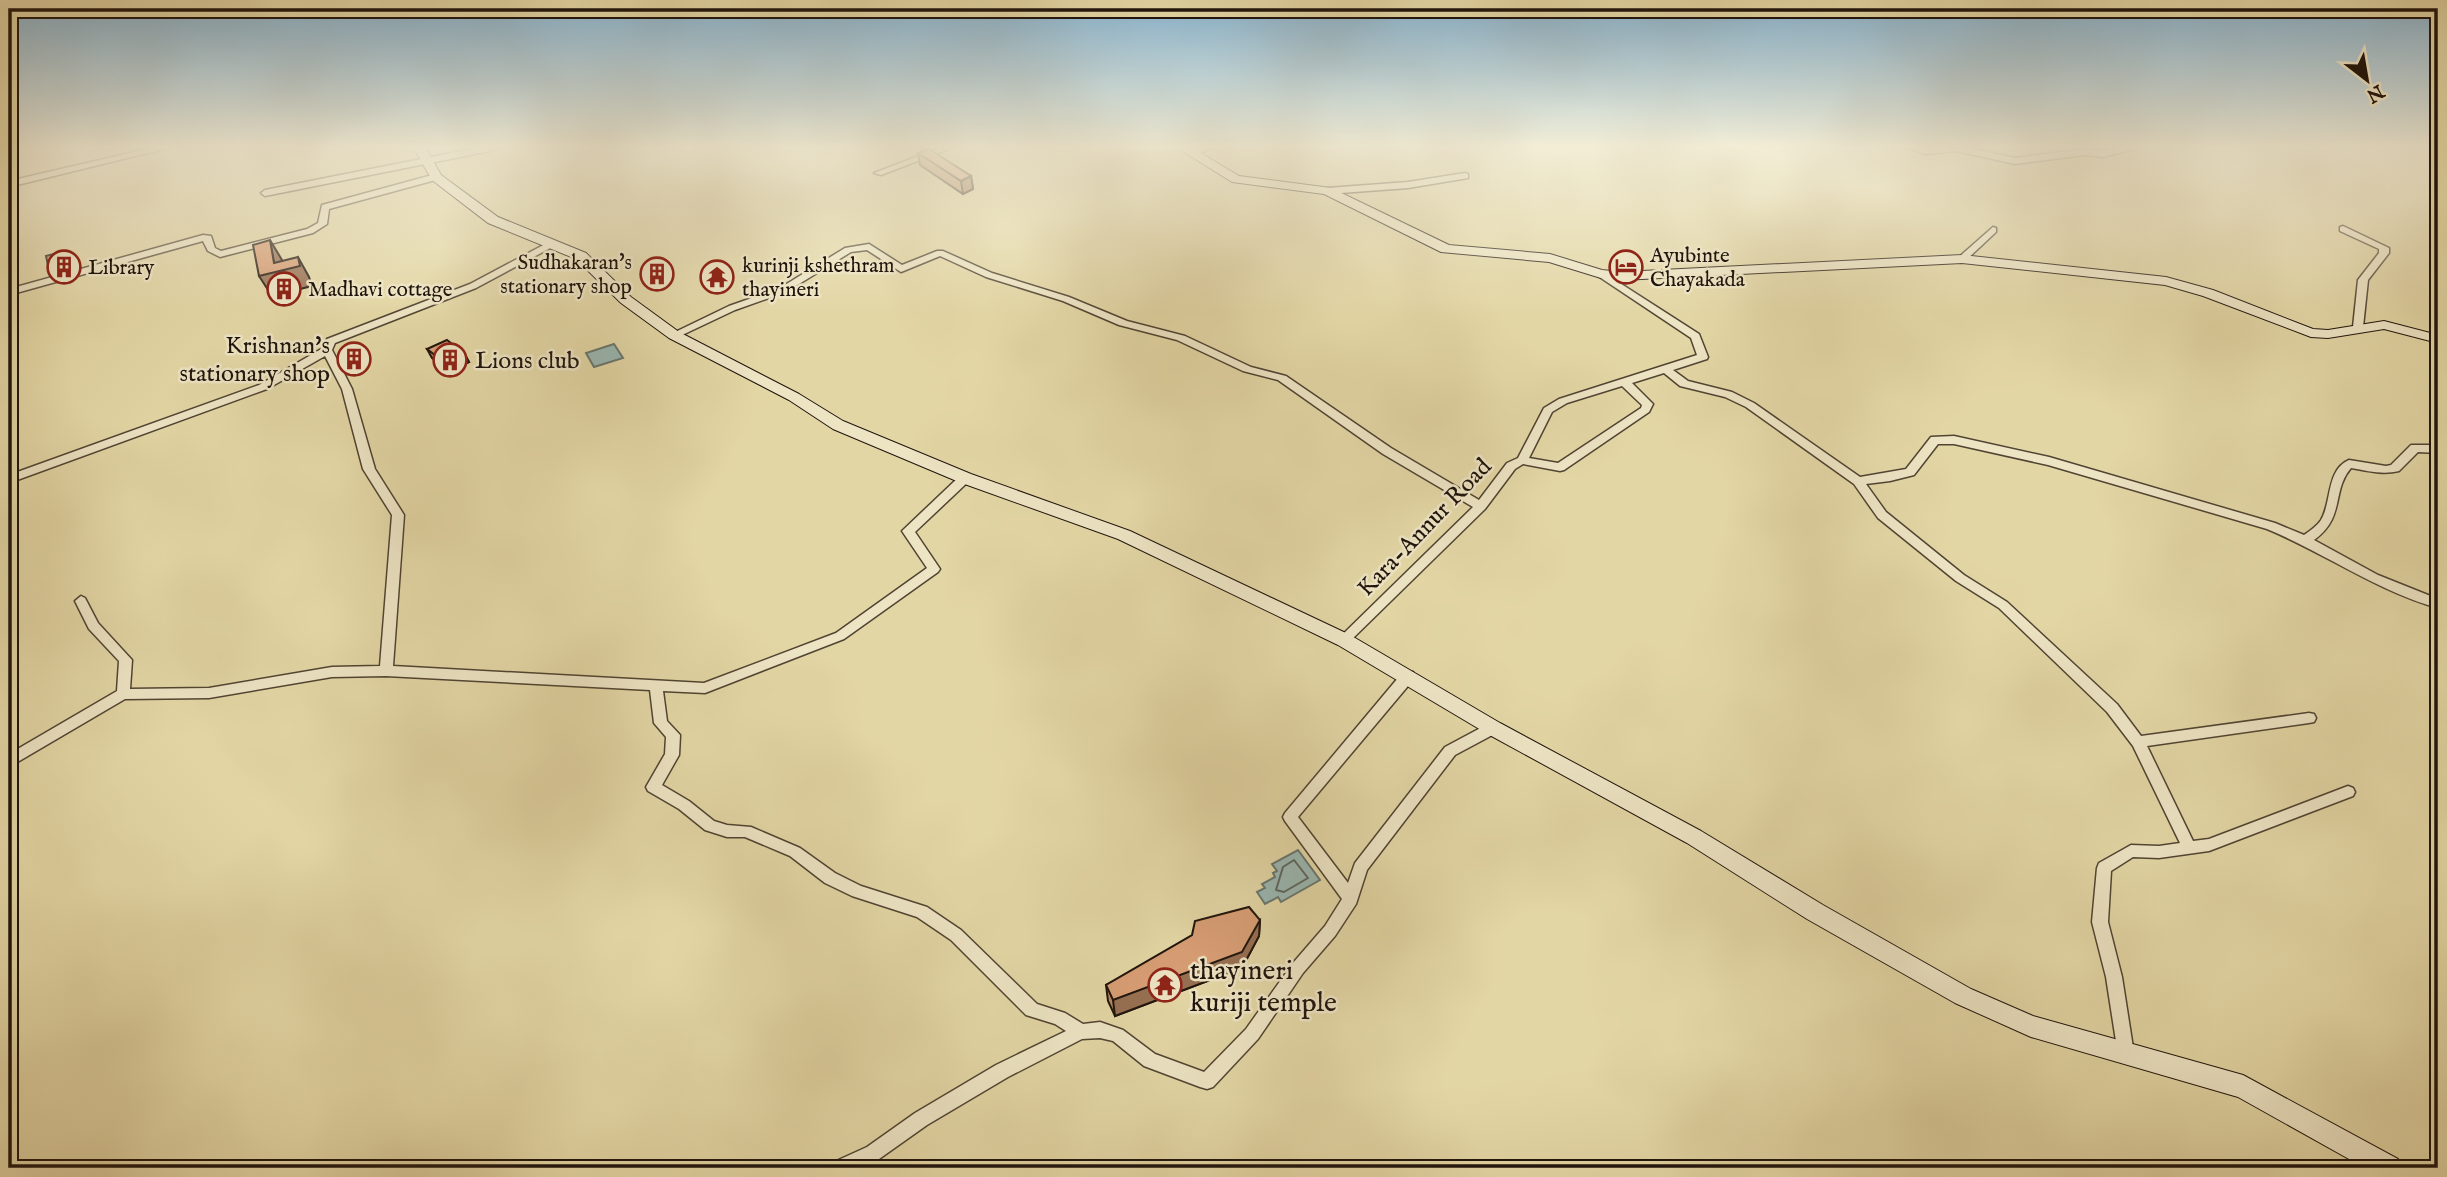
<svg xmlns="http://www.w3.org/2000/svg" width="2447" height="1177" viewBox="0 0 2447 1177" font-family="'IM FELL English',serif">
<rect width="100%" height="100%" fill="#e3d6a5"/>
<filter id="stains"><feTurbulence type="fractalNoise" baseFrequency=".00286" numOctaves="4"/><feColorMatrix values="0 0 0 0 .2 0 0 0 0 .09 0 0 0 0 .02 0 0 0 .5 -.17"/></filter>
<radialGradient id="worn" r=".72"><stop offset=".6" stop-color="#630" stop-opacity="0"/><stop offset="1" stop-color="#630" stop-opacity=".3"/></radialGradient>
<path fill="#99b7b1" stroke="#68766f" stroke-width="2" d="M614 344 623 358 594 367 586 353Z
M1298 850 1320 880 1281 902 1278 897 1265 904 1257 892 1265 888 1262 884 1275 877 1273 873 1277 871 1272 864Z"/>
<g fill="none" stroke-linecap="round" stroke-linejoin="round">
<path stroke="#5c665e" stroke-width="2" d="M1294 860 1308 878 1284 892 1276 890 1283 867Z"/>
<defs>
<path id="street" d="M156 147H172L9 187V181Z
M482 147H499L495 150 265 196 261 193 265 190Z
M942 147H954L881 175 874 173Z
M1201 147H1214L1193 156 1189 153Z
M1906 147H1964L2015 158 2085 149 2103 151 2125 147H2142L2103 157 2085 155 2015 164 1956 151 1925 154Z
M1465 173 1468 174V178L1408 188 1327 194 1323 191 1327 188 1408 182Z
M436 174 440 177 439 179 329 209 327 224 313 233 220 257 208 251 203 241 9 295V289L203 235 211 236 215 248 221 251 307 229 318 223 322 205Z
M2343 226 2389 248V253L2368 280 2363 327 2358 330 2353 327 2358 280 2379 253V249L2340 231V227Z
M1993 227 1996 228V232L1965 261H1959V257Z
M551 241 556 244 554 246 476 288 335 343 332 350 352 389 375 469 404 515 393 666 704 683 836 633 927 568 902 531 961 475H969L971 478 969 481 915 532 938 566 940 569 938 572 844 639 705 693 663 691 667 721 680 735 679 755 662 785 689 801 714 821 727 825 751 827 800 848 835 873 861 886 927 907 961 930 1037 1004 1065 1013 1083 1024 1100 1022 1123 1030 1155 1054 1204 1072 1246 1029 1293 963 1325 926 1342 899 1285 821 1283 817 1285 813 1403 672H1413L1414 676 1413 680 1298 817 1348 883 1355 863 1445 747 1488 724 1493 723 1498 724 1500 728 1498 732 1455 755 1367 870 1356 904 1335 936 1303 973 1258 1039 1213 1087 1207 1089 1200 1087 1144 1066 1113 1041 1100 1038 1082 1039 1008 1077 927 1125 879 1159 859 1168H832L834 1162 867 1147 915 1113 996 1065 1066 1031 1055 1024 1026 1015 951 940 917 917 852 896 825 883 790 856 745 837H727L705 830 679 809 648 791 646 787 665 754 666 737 654 723 650 690 386 676 332 677 209 698 125 699 9 767V754L117 691 119 661 89 629 75 601 81 596 85 598 98 623 132 660 130 689 209 688 332 667 380 666 392 515 363 469 342 389 325 356 267 389 9 483V475L259 385 323 348 327 339 470 284Z
M869 244 902 265 937 251H943L992 273 1069 297 1127 321 1185 336 1251 367 1286 376 1391 448 1479 500 1507 463 1518 458 1544 408 1559 399 1697 355 1691 338 1598 276 1596 274 1601 271 1699 334 1708 357 1707 359 1673 370 1688 381 1732 392 1754 403 1860 477 1906 469 1931 437 1954 436 2049 457 2275 523 2304 535C2310 531 2317 526 2321 520 2332 502 2326 470 2349 460L2386 466 2391 465 2411 445H2438V453L2418 452 2399 471C2383 475 2368 471 2351 468 2331 491 2346 517 2314 540L2378 575 2438 599V608C2377 591 2325 553 2267 529L2048 465 1954 444H1938L1914 475 1890 481 1866 484 1886 512 1964 575 2007 602 2117 704 2141 736 2309 713 2314 714 2316 718 2314 722 2309 723 2147 746 2193 841 2209 839 2348 786 2353 788 2355 792 2353 796 2209 851 2159 858 2133 857 2111 871 2108 922 2122 977 2134 1054 2132 1060 2126 1062 2120 1060 2118 1054 2106 977 2092 922 2097 868 2099 863 2131 845 2159 846 2180 843 2133 746 2107 712 1999 608 1956 581 1878 518 1854 484 1746 407 1725 397 1680 386 1664 373 1632 383 1653 404 1649 412 1564 470 1560 471 1523 464 1515 469 1485 509 1348 643H1340L1338 640 1340 637 1473 507 1383 454 1278 380 1243 371 1177 340 1119 325 1063 301 986 277 940 256 901 272 867 250 851 252 786 292 735 310 678 337 674 338 669 335 729 306 780 288 845 248ZM1622 386 1642 405 1641 408 1558 463 1529 458 1552 412 1567 403Z"/>
<path id="secondary" d="M413 147H425L441 175 498 217 586 253 631 297 679 332 799 394 843 421 971 474 1130 531 1350 635 1500 723 1701 831 1823 905 1971 989 2033 1016 2243 1075 2398 1159 2401 1168H2365L2238 1097 2031 1037 1955 1003 1807 919 1687 843 1486 733 1338 645 1118 539 959 482 833 429 789 400 669 338 621 303 576 259 488 223 432 180Z
M1176 147H1191L1239 176 1331 188 1449 245 1550 254 1602 270 1622 272 1962 255 2166 277 2213 290 2313 329 2328 330 2384 321 2438 335V343L2384 329 2328 338 2311 337 2203 296 2165 285 1962 263 1622 280 1601 278 1549 262 1441 252 1324 194 1232 182Z"/>
</defs>
<use href="#street" stroke="#504432" stroke-width="3"/>
<use href="#secondary" stroke="#1f140c" stroke-width="2"/>
<use href="#street" fill="#ede4c4" fill-rule="evenodd"/>
<use href="#secondary" fill="#ede4c4" fill-rule="evenodd"/>
</g>
<path fill="#ba8865" stroke="#1f140c" stroke-width="2" d="M918 153 971 176 973 189 963 194 920 165Z
M427 349 464 353 469 362 449 371 432 358Z
M1260 920 1259 936 1242 968 1115 1016 1108 1001 1106 985Z"/>
<path fill="#976f52" stroke="#1f140c" stroke-width="2" d="M971 176 973 189 963 194 961 181Z
M270 240 282 260 284 270 298 257 309 277 312 286 272 296 259 276 274 263Z
M66 251 72 260 76 268 54 274 48 265Z
M464 353 469 362 449 371 444 362Z
M1260 920 1259 936 1242 968 1115 1016 1113 1000Z"/>
<path fill="#d89e75" stroke="#1f140c" stroke-width="2" d="M929 149 971 176 961 181 918 153Z
M270 240 274 263 298 257 300 266 259 276 253 245Z
M66 251 69 259 48 265 46 256Z
M447 340 464 353 444 362 427 349Z
M1249 907 1260 920 1242 952 1113 1000 1106 985 1192 935 1195 921Z"/>
<linearGradient id="sky" x2="0" y2="1"><stop stop-color="#88b5d2"/><stop offset="0.47" stop-color="#f2edd6"/><stop offset="1" stop-color="#f2edd6" stop-opacity="0"/></linearGradient>
<rect width="2447" height="312" fill="url(#sky)"/>
<defs>
<symbol id="building-ring" viewBox="-11 -11 22 22"><circle r="9.5" fill="#ede4c4" stroke="#8f2418" stroke-width="1.5"/><path d="M-4-6H4V6H1V3H-1V6H-4ZM-2.5-4.3h1.7v1.8h-1.7ZM.8-4.3h1.7v1.8H.8ZM-2.5-1h1.7V.8h-1.7ZM.8-1h1.7V.8H.8Z" fill="#8f2418"/></symbol>
<symbol id="hotel-ring" viewBox="-11 -11 22 22"><circle r="9.5" fill="#ede4c4" stroke="#8f2418" stroke-width="1.5"/><path d="M-6-4.5h1.5V1H6V5H4.5V3h-9V5H-6ZM-4 0a1.8 1.8 0 1 1 3.6 0ZM.5 0V-2.5h3Q6-2.5 6 0Z" fill="#8f2418"/></symbol>
<symbol id="temple-ring" viewBox="-11 -11 22 22"><circle r="9.5" fill="#ede4c4" stroke="#8f2418" stroke-width="1.5"/><path d="M0-6L5-2H3V0L6.5 2.5H4V6H1.5V3h-3V6H-4V2.5H-6.5L-3 0V-2H-5Z" fill="#8f2418"/></symbol>
</defs>
<g fill-rule="evenodd">
<use href="#building-ring" x="45" y="248" width="38" height="38"/>
<use href="#hotel-ring" x="1607" y="248" width="38" height="38"/>
<use href="#building-ring" x="638" y="255" width="38" height="38"/>
<use href="#temple-ring" x="698" y="258" width="38" height="38"/>
<use href="#building-ring" x="265" y="270" width="38" height="38"/>
<use href="#building-ring" x="335" y="340" width="38" height="38"/>
<use href="#building-ring" x="431" y="341" width="38" height="38"/>
<use href="#temple-ring" x="1146" y="966" width="38" height="38"/>
</g>
<g text-anchor="middle" stroke-width="5" stroke-linejoin="round" paint-order="stroke">
<g font-size="21" fill="#1f140c" stroke="#ede4c4" text-anchor="start">
<text x="1650" y="262">Ayubinte<tspan x="1650" dy="24">Chayakada</tspan></text>
<text x="632" y="269" text-anchor="end">Sudhakaran's<tspan x="632" dy="24">stationary shop</tspan></text>
<text x="742" y="272">kurinji kshethram<tspan x="742" dy="24">thayineri</tspan></text>
<text x="88" y="274">Library</text>
<text x="308" y="296">Madhavi cottage</text>
</g>
<g font-size="24" fill="#1f140c" stroke="#ede4c4" text-anchor="end">
<text x="330" y="353">Krishnan's<tspan x="330" dy="28">stationary shop</tspan></text>
<text x="475" y="368" text-anchor="start">Lions club</text>
</g>
<g font-size="24" fill="#1f140c" stroke="#ede4c4">
<text transform="translate(1424 527) rotate(-46)" y="8">Kara-Annur Road</text>
</g>
<g font-size="28" fill="#1f140c" stroke="#ede4c4" text-anchor="start">
<text x="1190" y="979">thayineri<tspan x="1190" dy="32">kuriji temple</tspan></text>
</g>
</g>
<rect width="2447" height="1177" fill="none" stroke="#e3d6a5" stroke-width="35"/>
<rect x="10" y="10" width="2426" height="1156" fill="none" stroke="#1f140c" stroke-width="3.5"/>
<rect x="18" y="18" width="2412" height="1142" fill="none" stroke="#1f140c" stroke-width="2"/>
<g transform="translate(2367 80) rotate(149)" stroke="#ede4c4" stroke-width="5" paint-order="stroke">
<path d="M0-5L12 26L0 18L-12 26Z" fill="#1f140c"/>
<text y="-10" font-size="19" font-weight="bold" text-anchor="middle" fill="#1f140c">N</text>
</g>
<rect width="100%" height="100%" filter="url(#stains)"/>
<rect width="100%" height="100%" fill="url(#worn)"/>
</svg>
